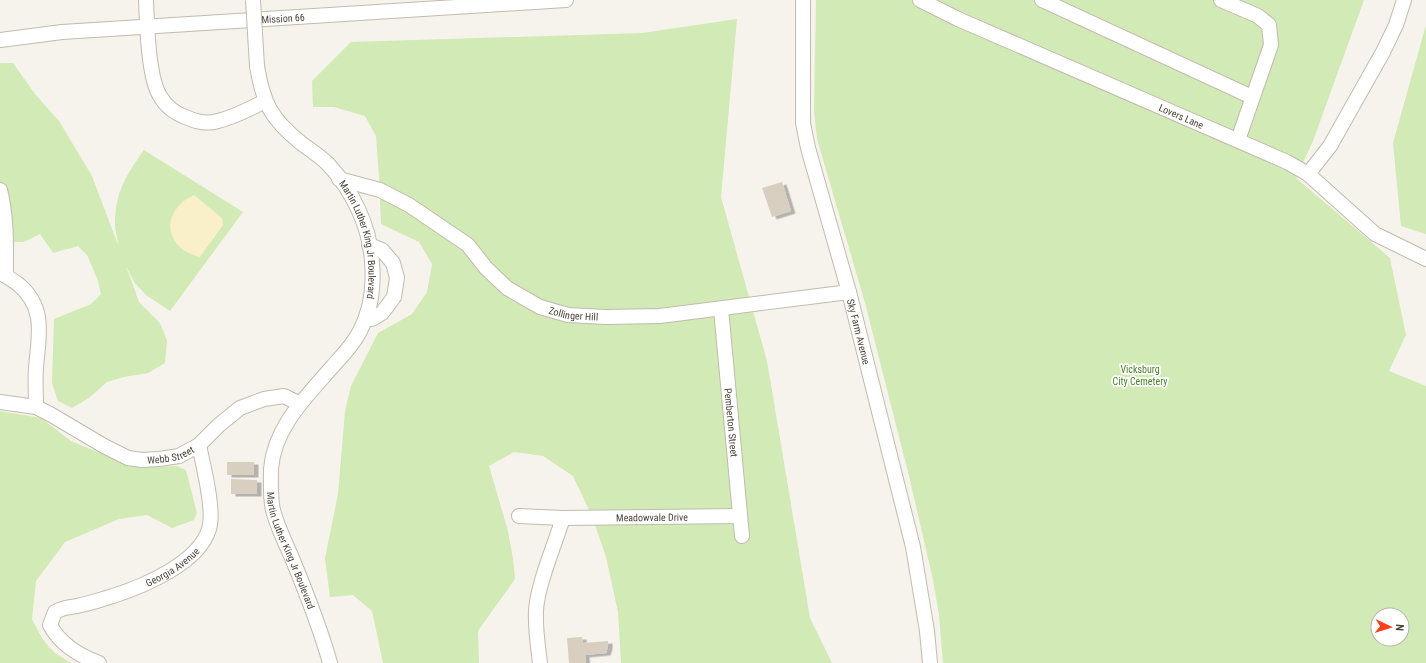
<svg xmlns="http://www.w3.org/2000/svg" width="1426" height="663" viewBox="0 0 1426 663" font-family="'Roboto Condensed',sans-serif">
<defs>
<filter id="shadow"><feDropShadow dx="4.5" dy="2.5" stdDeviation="0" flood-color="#0004"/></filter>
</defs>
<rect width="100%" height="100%" fill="#f6f3ec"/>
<path fill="#d2eab5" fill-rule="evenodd" d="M816 0H1364L1313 141 1296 178 1390 258 1406 335 1389 371 1426 386V663H943L939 615 933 580 910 480 865 303 817 139 814 111ZM1378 615H1402V639H1378Z
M737 19 721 197 767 361 810 618 832 663H621L618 612 606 557 592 516 573 476 543 456 514 452 489 466 508 531 513 559 515 579 478 631 479 663H383L372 611 353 595 330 597 325 558 338 494 345 411 351 386 378 333 412 314 427 292 432 264 419 242 381 224 379 177 376 136 365 116 334 107H313L312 81 351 42 642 33Z
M1426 25V234H1425L1401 226 1393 143Z
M0 63H13L35 94 59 121 92 176 118 245C118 239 115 231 115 224 115 193 126 175 144 150L243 212 170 311 146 295 134 282 126 266 139 302 160 323 167 340 165 363 148 373 124 377 107 382 89 398 72 408 58 401 52 383 54 319 91 304 101 294 98 281 87 255 78 246 53 253 40 234 24 242H0Z
M0 411 41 418 71 441 117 460 155 467 177 466 186 470 197 513 194 520 172 528 147 515 119 519 65 542 36 581 32 619 42 638 49 647 55 653 71 663H0Z"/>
<path fill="#f9efc9" d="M194 195 222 218 223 225 200 257C164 249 159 211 194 195Z"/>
<path fill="#d8cfc1" filter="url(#shadow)" d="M782 182 791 211 772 217 762 188Z
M227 462H254V475H227Z
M231 479 257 480V494H231Z
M582 637 583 643 608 641V647L606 653 585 655 586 663H569L567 638Z"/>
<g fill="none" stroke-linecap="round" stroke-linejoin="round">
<defs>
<g id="minor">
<path d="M146 0C147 23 148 77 160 96 166 107 176 114 188 118 197 122 208 124 218 121 234 117 250 109 265 101"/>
<path id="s1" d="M803 0V123L808 148 849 292 913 547 927 631 930 663"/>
<path id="s2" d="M920 0 958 19 1287 162 1308 174 1375 234 1426 259"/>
<path d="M1042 0 1252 97"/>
<path d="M1221 0 1258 16 1269 25 1271 45 1238 140"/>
<path id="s3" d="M0 40 62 32 566 0"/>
<path id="s4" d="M257 66C263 103 271 119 301 143 310 150 320 156 328 164 352 190 370 226 372 262 374 285 371 310 360 331 353 345 343 355 333 366 307 396 274 427 271 469 271 482 270 498 273 510 277 526 285 542 292 558 306 592 320 627 330 663"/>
<path d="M1308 174 1330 146 1383 52 1396 25 1404 0"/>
<path id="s5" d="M339 179 380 190 409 205 468 245 486 268 507 288 540 307 568 315 606 317 660 316 849 292"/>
<path d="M0 190C7 218 6 246 6 275"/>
<path d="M0 273C7 276 12 280 18 284 46 307 39 335 36 367 35 380 36 394 36 407"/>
<path id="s6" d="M721 309 742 536"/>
<path d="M366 319H372L382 313 394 297 397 278 393 263 382 250 369 245"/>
<path id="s7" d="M0 402 36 407 50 414 104 446 128 458 142 460 159 459 179 456 199 445 219 425 240 408 264 399 284 396 300 404"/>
<path id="s8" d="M519 516 563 518 740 516"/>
<path id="s9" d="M99 663C80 656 60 644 50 625L55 612C66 606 70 608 81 605 92 603 102 599 113 596 144 586 199 563 209 529 215 511 203 465 199 445"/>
<path d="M540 663C538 646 535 628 536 610 538 583 555 544 563 518"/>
</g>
</defs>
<use href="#minor" stroke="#c2bbae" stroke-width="16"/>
<use href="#minor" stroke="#fff" stroke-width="14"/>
<defs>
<path id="minor-bridge" d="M253 0 257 66"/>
</defs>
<use href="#minor-bridge" stroke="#c2bbae" stroke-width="16" stroke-linecap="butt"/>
<use href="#minor-bridge" stroke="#fff" stroke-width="14"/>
</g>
<g text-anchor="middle" stroke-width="3.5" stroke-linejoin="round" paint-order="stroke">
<g font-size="10" fill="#4b4439" stroke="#fff">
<text dy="4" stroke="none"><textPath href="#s3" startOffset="284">Mission 66</textPath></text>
<text dy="4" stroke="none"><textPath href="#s2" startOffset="286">Lovers Lane</textPath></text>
<text dy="4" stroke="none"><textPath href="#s4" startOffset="210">Martin Luther King Jr Boulevard</textPath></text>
<text dy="4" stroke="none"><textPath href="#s5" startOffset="277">Zollinger Hill</textPath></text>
<text dy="4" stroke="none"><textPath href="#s1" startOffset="339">Sky Farm Avenue</textPath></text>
<text dy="4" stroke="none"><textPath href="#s6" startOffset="114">Pemberton Street</textPath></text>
<text dy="4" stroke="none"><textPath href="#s7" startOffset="185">Webb Street</textPath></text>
<text dy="4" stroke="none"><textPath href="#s8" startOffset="133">Meadowvale Drive</textPath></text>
<text dy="4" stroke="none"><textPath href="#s4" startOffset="558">Martin Luther King Jr Boulevard</textPath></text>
<text dy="4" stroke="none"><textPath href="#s9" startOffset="204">Georgia Avenue</textPath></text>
</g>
<g font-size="10" fill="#4a7f2a" stroke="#fff">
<text x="1140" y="373">Vicksburg<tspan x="1140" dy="12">City Cemetery</tspan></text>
</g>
</g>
<g transform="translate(1390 627) rotate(94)"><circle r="19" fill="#ffffff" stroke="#b7b4b0"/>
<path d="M0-3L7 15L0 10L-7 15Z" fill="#fc3f1d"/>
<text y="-6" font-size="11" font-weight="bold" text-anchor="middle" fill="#4b4439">N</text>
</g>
</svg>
